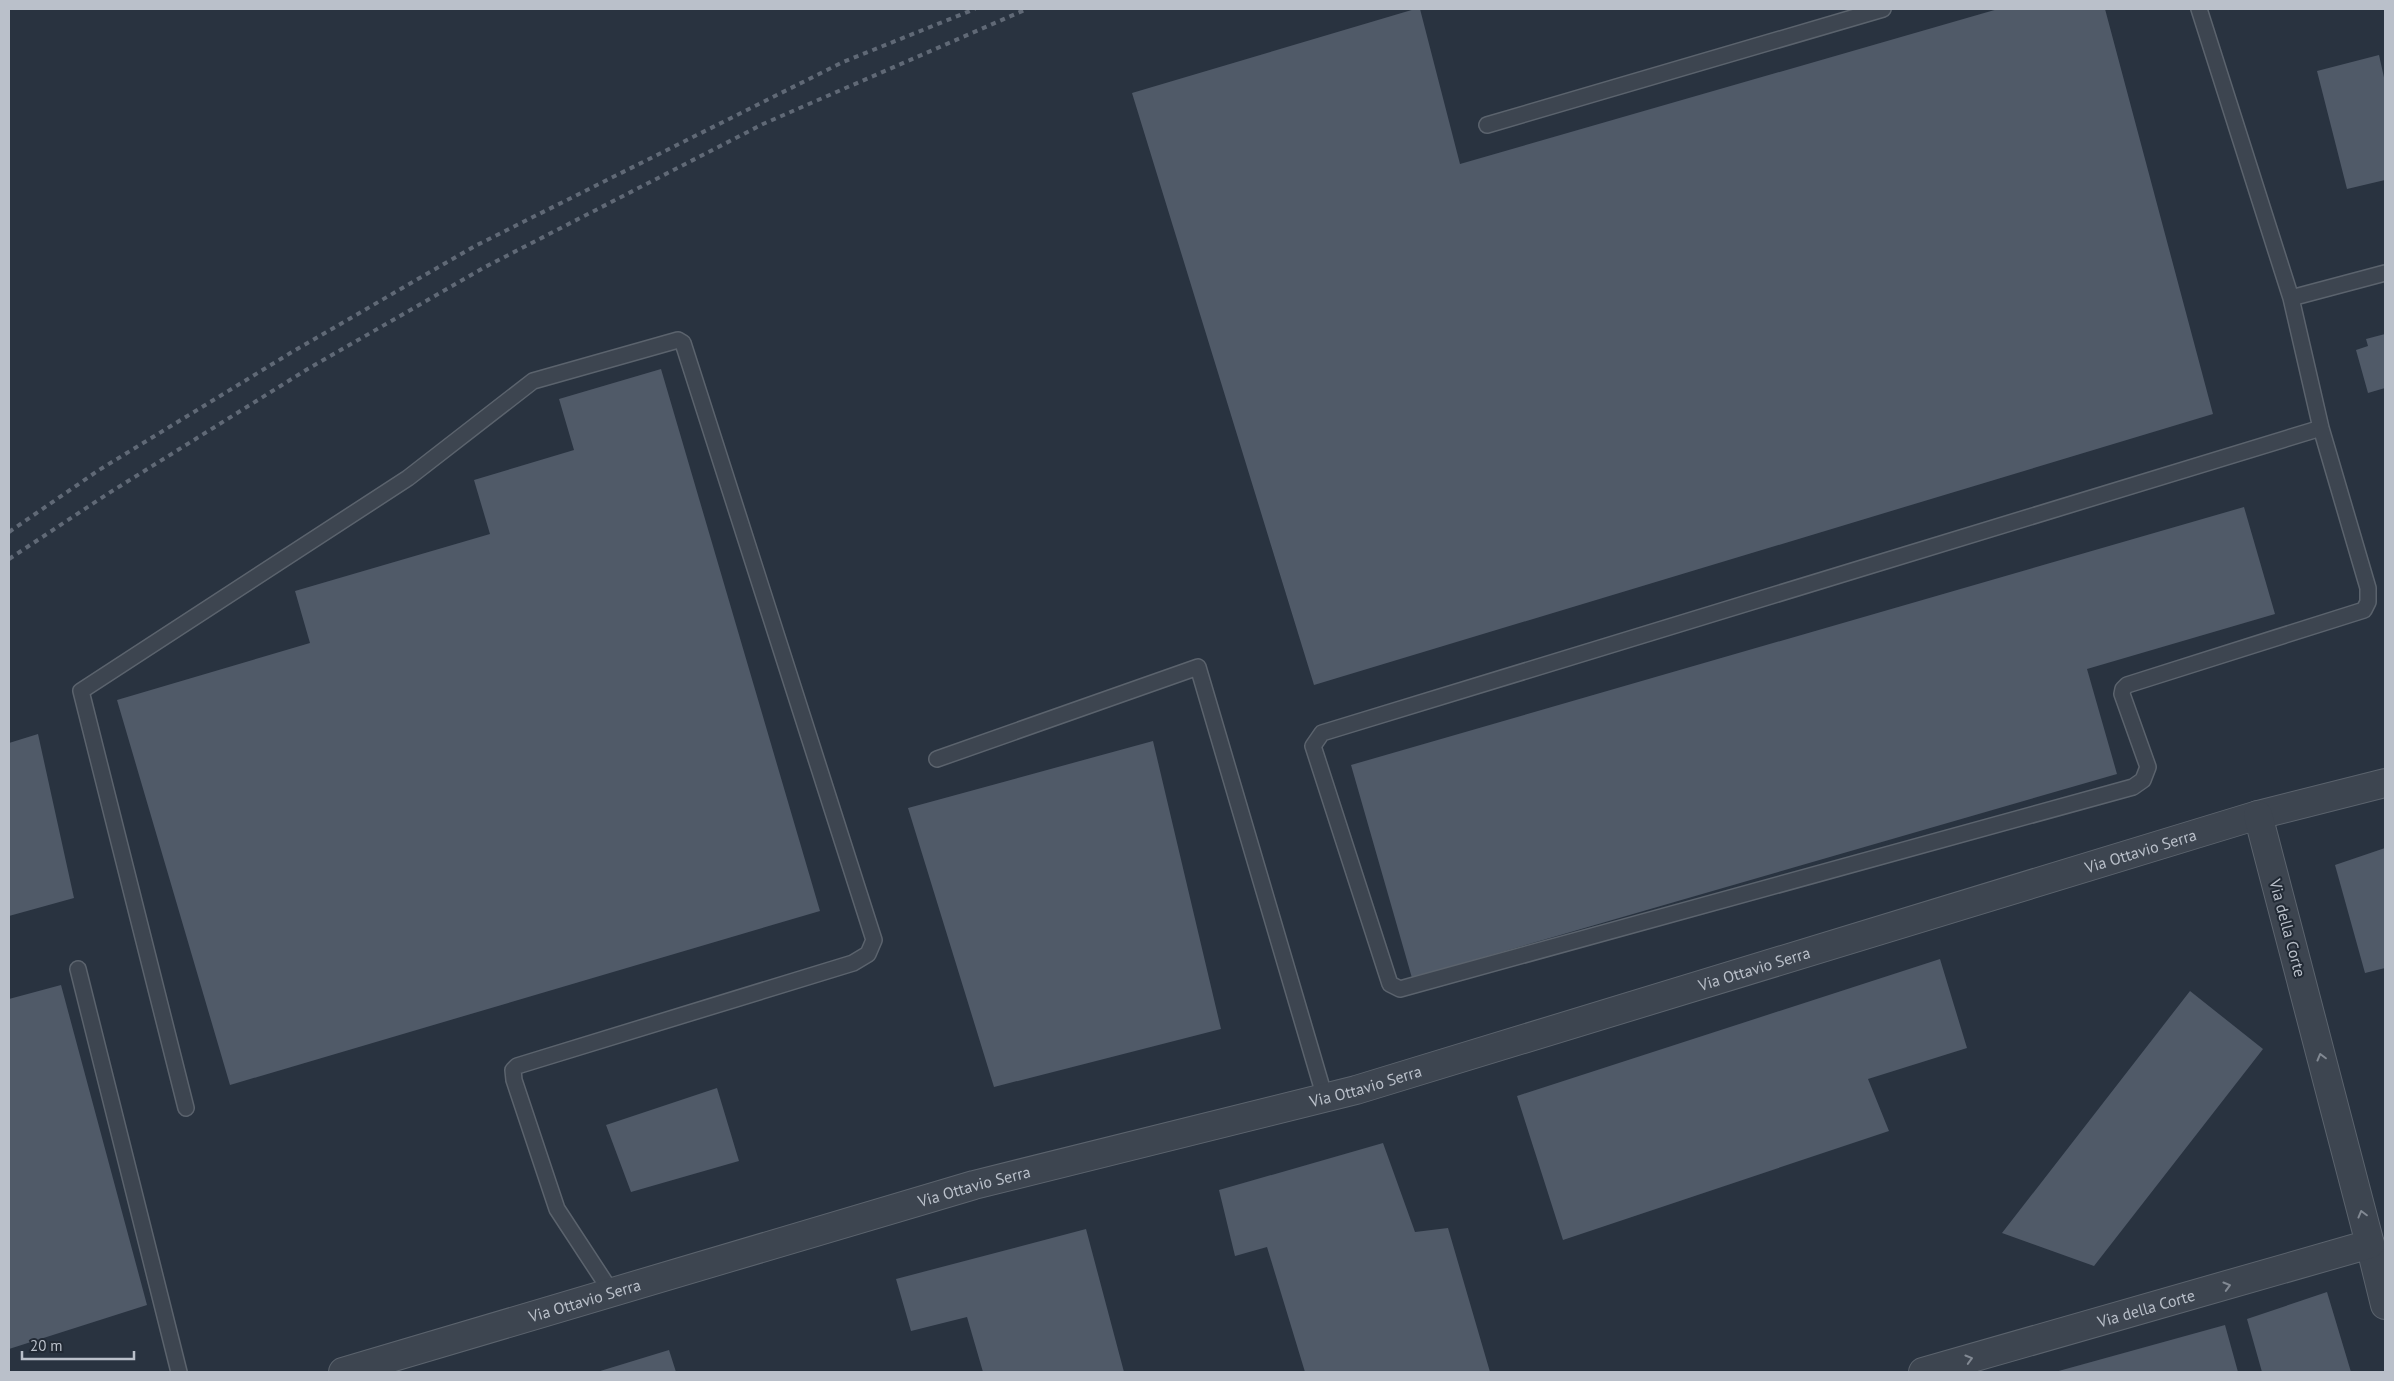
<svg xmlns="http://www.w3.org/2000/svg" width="2394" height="1381" viewBox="0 0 2394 1381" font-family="'PT Sans',sans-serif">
<rect width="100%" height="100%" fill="#293340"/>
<path fill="#505a68" d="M1415 9H1420L1460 164 1998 9H2105L2213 414 1314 685 1132 93Z
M2379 55 2385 82V180L2347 189 2317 71Z
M2385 334V388L2368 393 2356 350 2368 346 2366 339Z
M661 369 820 911 230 1085 117 700 310 643 295 591 490 534 474 480 574 450 559 399Z
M2244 507 2275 614 2087 669 2117 774 1412 978 1351 765Z
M38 734 74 898 9 916V743Z
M1153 741 1221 1029 994 1087 908 808Z
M2385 848V968L2365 973 2335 865Z
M1940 959 1967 1048 1868 1079 1889 1131 1563 1240 1517 1096Z
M61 985 147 1305 9 1349V999Z
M2190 991 2263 1049 2094 1266 2002 1233Z
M717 1088 739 1161 631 1192 606 1125Z
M1383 1143 1415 1232 1448 1228 1490 1372H1305L1267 1247 1235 1256 1219 1190Z
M1086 1229 1124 1372H983L967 1317 911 1331 896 1279Z
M2327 1292 2351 1372H2262L2247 1319Z
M2225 1325 2238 1372H2055Z
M669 1350 676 1372H597Z"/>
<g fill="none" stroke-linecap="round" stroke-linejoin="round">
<defs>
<path id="service" d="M2199 9 2291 298 2321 428 2368 588V602L2364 610 2127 685 2123 689 2122 694 2148 767 2143 780 2133 787 1400 989 1390 984 1313 746 1322 733 2321 428
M1487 125 1883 9
M2291 298 2385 273
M937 759 1198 667 1325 1098
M78 969 179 1372
M186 1108 81 691 408 478 533 381 678 340 683 343 874 940 868 954 853 963 517 1066 513 1070 514 1080 557 1209 612 1293"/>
<g id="minor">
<path d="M2370 1244 2385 1305"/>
<path id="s1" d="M343 1372 974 1185 1356 1090 2258 815 2385 783"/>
<path id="s2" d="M1923 1372 2370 1244 2258 815"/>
</g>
</defs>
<use href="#service" stroke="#5b636d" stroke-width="18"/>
<use href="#minor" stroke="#5b636d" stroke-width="30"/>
<use href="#service" stroke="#3d4550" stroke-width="15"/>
<use href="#minor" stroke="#3d4550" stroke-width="28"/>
<path stroke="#606976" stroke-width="4" stroke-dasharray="5 5" stroke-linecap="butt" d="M9 532 99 470 292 352 475 246 843 62 975 9
M9 559 109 493 306 370 485 267 763 124 1027 9"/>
</g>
<defs><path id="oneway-chevron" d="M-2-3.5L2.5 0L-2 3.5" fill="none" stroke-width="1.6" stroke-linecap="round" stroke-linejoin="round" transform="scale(1.25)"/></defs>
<g stroke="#828993">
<use href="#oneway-chevron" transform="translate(2321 1057) rotate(-105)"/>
<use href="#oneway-chevron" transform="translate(2362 1214) rotate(-105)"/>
<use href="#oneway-chevron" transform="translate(2227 1286) rotate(-16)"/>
<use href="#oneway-chevron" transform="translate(1969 1359) rotate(-16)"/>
</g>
<g text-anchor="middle" stroke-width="4" stroke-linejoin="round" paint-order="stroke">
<g font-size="16" fill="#bac0ca" stroke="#222a35">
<text dy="6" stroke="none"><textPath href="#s1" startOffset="1872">Via Ottavio Serra</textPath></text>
<text transform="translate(2288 928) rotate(75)" y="6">Via della Corte</text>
<text dy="6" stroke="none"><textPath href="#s1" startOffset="1468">Via Ottavio Serra</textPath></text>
<text dy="6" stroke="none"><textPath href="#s1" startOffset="1062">Via Ottavio Serra</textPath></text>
<text dy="6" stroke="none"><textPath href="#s1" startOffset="658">Via Ottavio Serra</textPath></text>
<text dy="6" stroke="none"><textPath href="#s1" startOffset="252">Via Ottavio Serra</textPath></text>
<text dy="6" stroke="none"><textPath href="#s2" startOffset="232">Via della Corte</textPath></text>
</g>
</g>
<rect width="2394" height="1381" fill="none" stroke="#bac0ca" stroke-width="20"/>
<path d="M22 1351v8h112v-8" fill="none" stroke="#bac0ca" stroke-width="2.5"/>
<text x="30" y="1351" font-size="15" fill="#bac0ca" stroke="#222a35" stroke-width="4" paint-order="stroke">20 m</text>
</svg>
